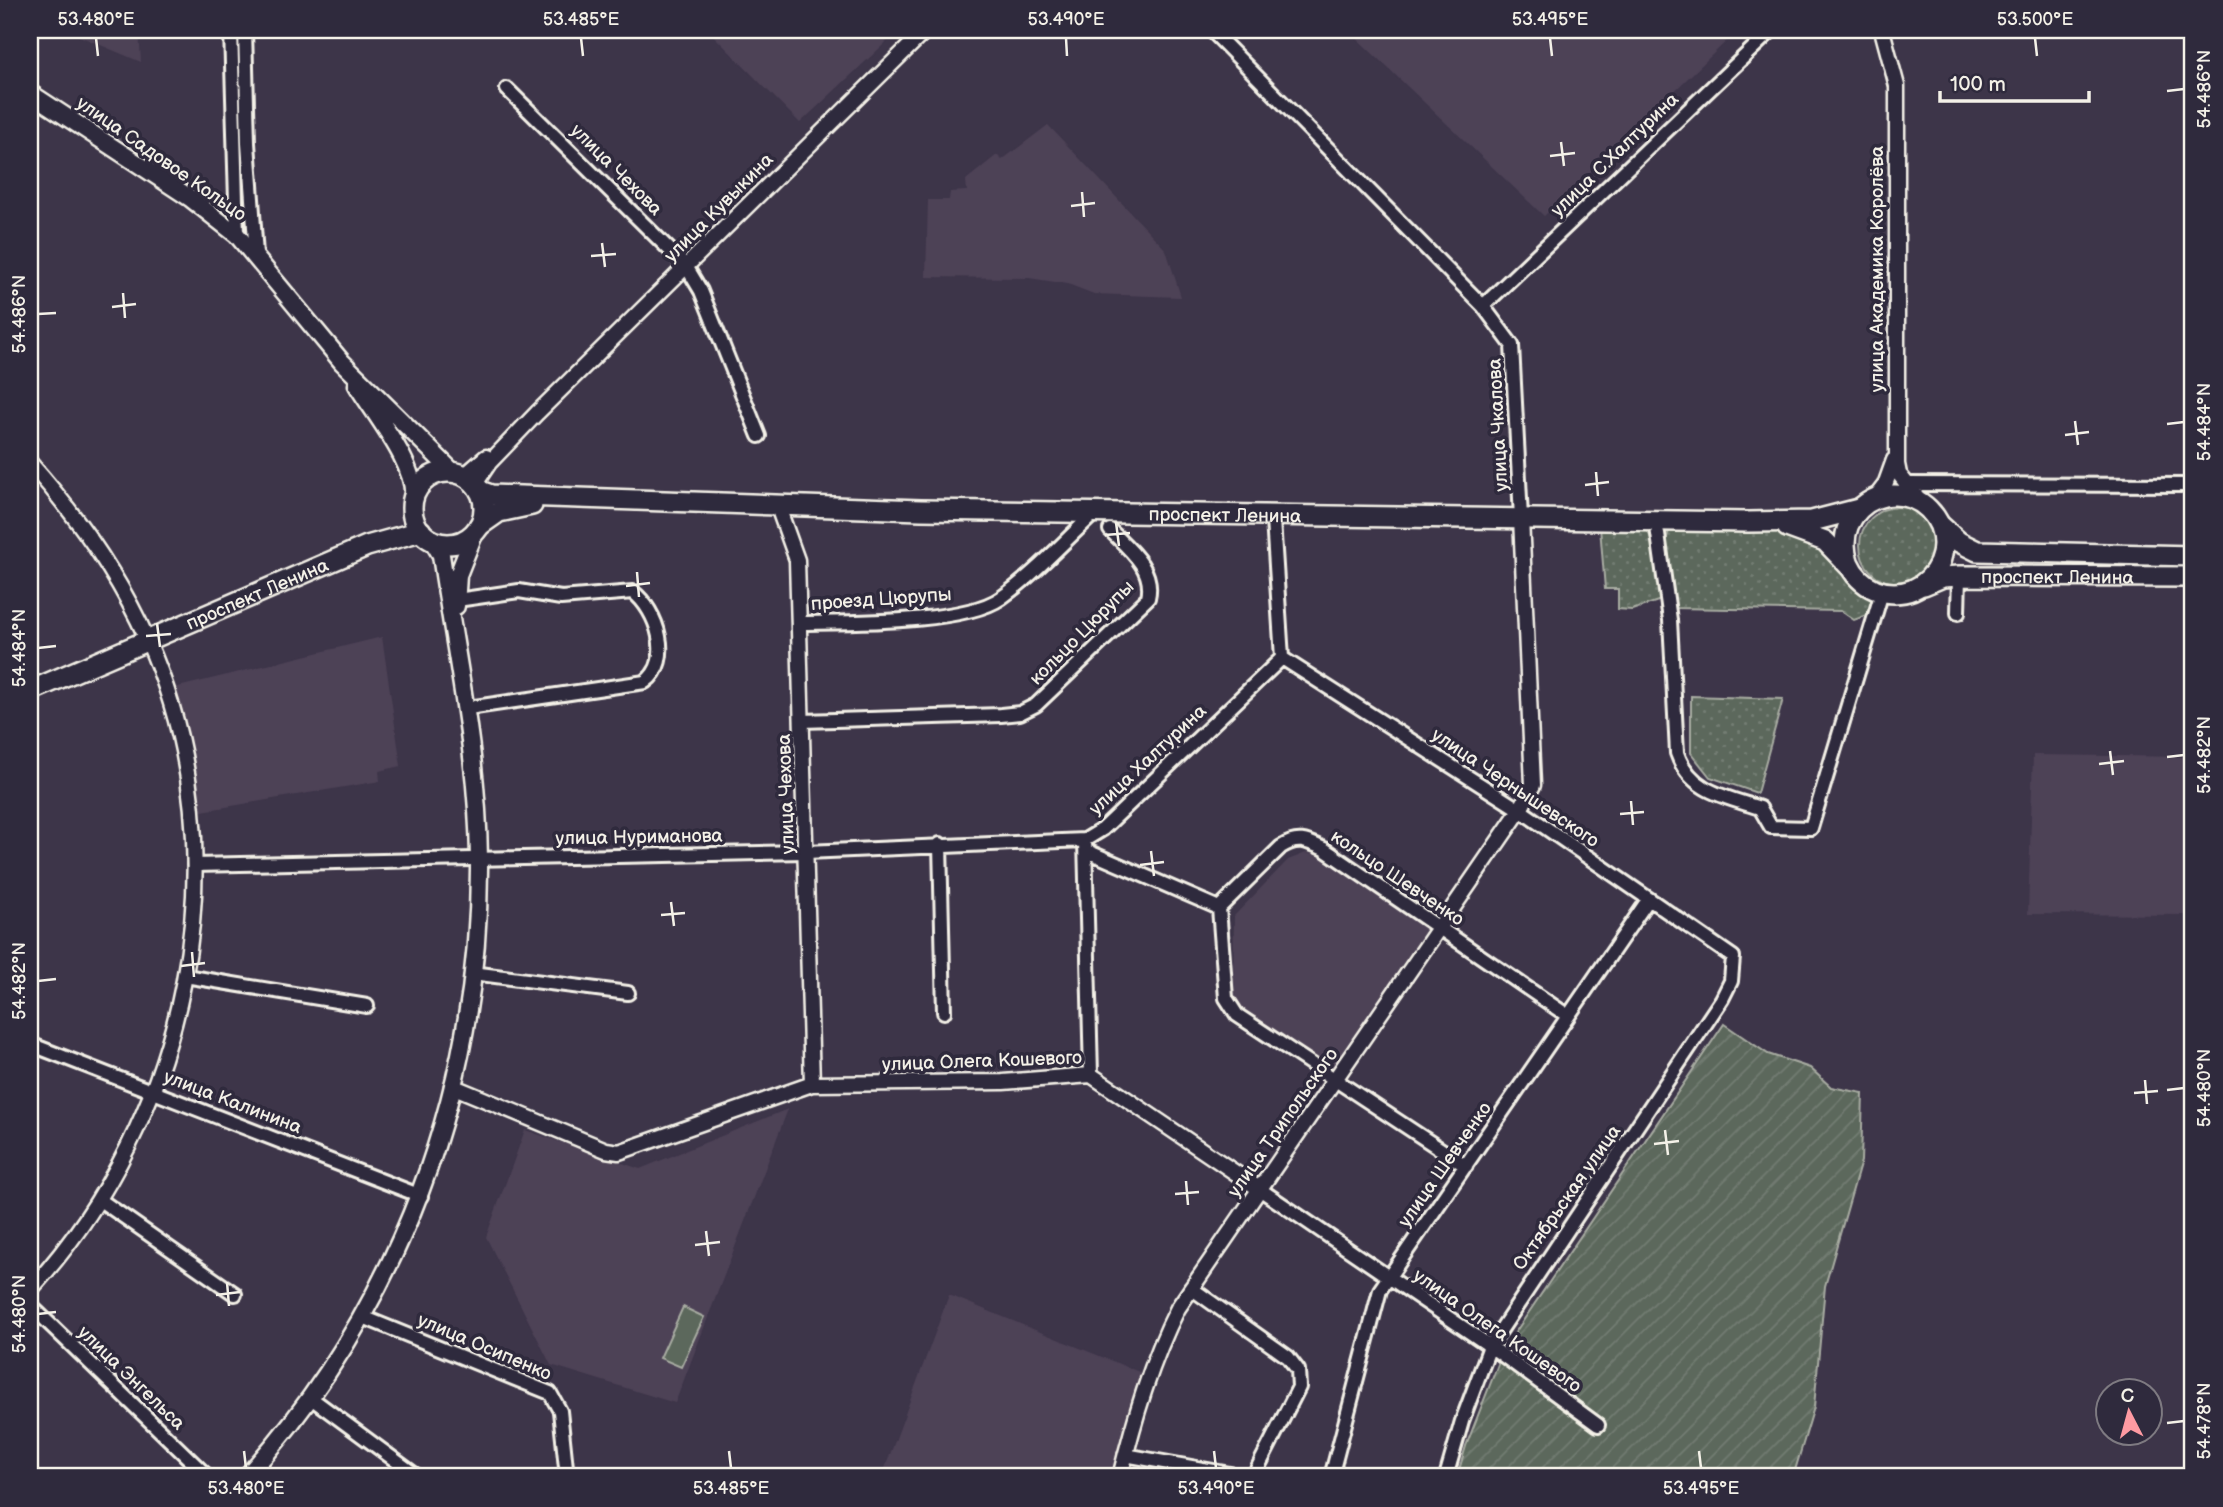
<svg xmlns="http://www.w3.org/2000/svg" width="2223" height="1507" viewBox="0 0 2223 1507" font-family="'Balsamiq Sans',sans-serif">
<defs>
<pattern id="grass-dots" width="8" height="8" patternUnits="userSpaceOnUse" patternTransform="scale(1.75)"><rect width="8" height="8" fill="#5b675b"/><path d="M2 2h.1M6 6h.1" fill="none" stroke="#737d73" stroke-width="1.8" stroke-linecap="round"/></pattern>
<pattern id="garden-furrows" width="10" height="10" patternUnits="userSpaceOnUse" patternTransform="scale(1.75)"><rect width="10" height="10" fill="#5b675b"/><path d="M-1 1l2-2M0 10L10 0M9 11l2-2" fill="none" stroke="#737d73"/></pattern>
</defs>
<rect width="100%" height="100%" fill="#3d3549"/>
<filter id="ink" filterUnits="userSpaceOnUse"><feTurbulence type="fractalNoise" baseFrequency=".0143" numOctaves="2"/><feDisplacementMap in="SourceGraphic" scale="14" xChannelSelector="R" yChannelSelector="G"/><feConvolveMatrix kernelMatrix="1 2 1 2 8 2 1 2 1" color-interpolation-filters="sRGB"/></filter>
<g filter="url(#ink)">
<path fill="#4e4257" d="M65 30H139L141 62Z
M708 30H899L800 123Z
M1348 30H1738L1544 216Z
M1048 125 1166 250 1181 297 1094 294 1068 284 1029 278 926 277 928 200H949L950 192 967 191 966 180 997 155 1002 160Z
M382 637 401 766 379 771 380 781 196 812 170 689Z
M2033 755 2193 757V915L2028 914Z
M1306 853 1324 857 1428 927 1329 1071 1244 1013 1233 995 1234 916 1288 860Z
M788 1109 675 1403 551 1365 486 1237 525 1130 640 1169Z
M949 1295 1144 1374 1120 1438 1113 1477H912L884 1471Z"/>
<path fill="url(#grass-dots)" stroke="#a8aca2" stroke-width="2" d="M1860 545a38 38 0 1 1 76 0a38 38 0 1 1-76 0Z
M1600 527 1646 528 1654 544 1661 600 1632 610 1618 609V589H1605Z
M1670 528 1791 531 1837 558 1847 582 1872 597 1870 614 1854 620 1841 611 1674 608 1665 543Z
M1691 696 1783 699 1757 793 1710 777 1691 753Z"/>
<path fill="url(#garden-furrows)" stroke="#a8aca2" stroke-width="2" d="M1724 1024 1768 1054 1810 1068 1831 1087 1863 1093 1861 1161 1825 1286 1814 1407 1793 1477H1457L1466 1446 1504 1349Z"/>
<path fill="#5b675b" stroke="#a8aca2" stroke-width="2" d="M683 1307 704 1317 681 1367 660 1358Z"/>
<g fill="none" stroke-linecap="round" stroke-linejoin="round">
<defs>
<path id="minor" d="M231 30 237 235
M245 30 248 143 256 255
M1211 30 1483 306 1512 345 1521 518
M507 89 686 266 701 291 759 436
M1483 306 1772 30
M1905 484 2193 485
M1273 520 1282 658
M1656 520 1670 620 1677 753C1690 792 1726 797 1760 808L1771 827 1811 828 1882 592
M457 600 519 591 561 598 633 592C657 610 674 661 645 682L468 708
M1958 613 1959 576
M800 623C847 622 964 624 1001 598 1035 574 1065 540 1096 512
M1282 658 1520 810 1733 957 1731 981 1722 999 1490 1346 1462 1421 1446 1477
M802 721 1001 715 1020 713 1036 705 1148 598C1155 569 1129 549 1110 530
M1085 840 1091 1075
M940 844 944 1012
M1087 851 1219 908
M194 865 806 852 1085 840 1103 829 1282 658
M472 973 628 993
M185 976 367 1006
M30 1044 421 1196
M1466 1166 1237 1015 1226 998 1219 908 1281 847C1298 836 1307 841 1324 849L1568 1016
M1258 1188 1490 1346 1598 1425
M100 1200 235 1294
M1191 1288 1288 1357 1298 1370 1299 1387 1253 1477
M30 1305 208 1477
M363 1317 550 1393 560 1411 567 1477
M311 1398 418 1477
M1125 1455 1247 1477
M1331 1477 1380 1290 1648 900"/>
<path id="tertiary" d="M1882 30 1897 86V464L1899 474 1921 502
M30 463C77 516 118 574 147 639 244 855 187 1119 30 1290
M464 476 486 457
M475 484 489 463 537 413 926 30
M1875 498 1885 485 1894 460
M778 507 797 560 812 1084
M452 1086 606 1150 619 1152 812 1084 1003 1082 1091 1075 1258 1188
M1120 1477C1134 1420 1151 1361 1178 1308L1520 810 1533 785 1521 518"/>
<path id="secondary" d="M30 93 190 198 237 235 342 362 454 473
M357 385C374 414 418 466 413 500
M456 606 458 575 475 532
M246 1477C399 1308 481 1088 479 859 478 756 456 657 441 555L432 540"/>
<g id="primary">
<circle cx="448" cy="508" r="36"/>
<path id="s1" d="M480 491 491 495 921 510 1748 522 1812 521 1859 509"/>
<circle cx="1894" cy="544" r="49"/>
<path d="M1940 525 1959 542 1977 551 2193 556"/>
<path d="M479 526 499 512 532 505"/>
<path d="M1787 527 1825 541 1849 566"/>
<path id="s2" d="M1924 585 1943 577 1959 576 2193 577"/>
<path id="s3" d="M30 691 367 546 421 531"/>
</g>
</defs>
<use href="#minor" stroke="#f4f1e8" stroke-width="18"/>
<use href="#tertiary" stroke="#f4f1e8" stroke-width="19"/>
<use href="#secondary" stroke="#f4f1e8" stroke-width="21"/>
<use href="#primary" stroke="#f4f1e8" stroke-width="24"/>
<use href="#minor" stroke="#2f2a3d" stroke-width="12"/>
<use href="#tertiary" stroke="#2f2a3d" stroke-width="14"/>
<use href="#secondary" stroke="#2f2a3d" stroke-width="16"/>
<use href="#primary" stroke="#2f2a3d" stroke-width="19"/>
</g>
</g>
<path fill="none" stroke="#f4f1e8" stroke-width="2.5" d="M96 38 98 56M581 38 583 56M1066 38 1067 56M1550 38 1552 56M2035 38 2037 56M2167 91 2184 89M1561 142 1564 166M1550 156 1575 153M1082 192 1084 217M1071 206 1095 203M602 243 605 267M591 256 616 254M123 293 125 318M112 307 136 304M38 314 56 313M2075 421 2078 445M2167 424 2184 422M2065 435 2089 432M1596 472 1598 496M1585 485 1609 482M1116 522 1119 546M1105 535 1130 533M637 572 639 597M626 586 650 583M157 623 160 647M146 636 171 634M38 648 56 646M2110 751 2113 775M2167 757 2184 755M2099 764 2124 761M1631 801 1633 825M1620 814 1644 812M1151 851 1154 876M1140 865 1164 862M671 902 674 926M661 915 685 913M192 952 194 977M181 966 205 963M38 981 56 979M2145 1080 2147 1104M2167 1090 2184 1088M2134 1093 2158 1091M1665 1130 1668 1155M1654 1144 1679 1141M1186 1181 1188 1205M1175 1194 1199 1192M706 1231 709 1256M695 1245 720 1242M227 1282 229 1306M216 1295 240 1292M38 1314 56 1312M2167 1423 2184 1421M244 1451 246 1468M729 1451 731 1468M1214 1451 1216 1468M1699 1451 1701 1468"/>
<g text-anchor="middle" stroke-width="7" stroke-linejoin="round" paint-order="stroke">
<g font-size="19" fill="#f4f1e8" stroke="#2f2a3d">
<text transform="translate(1614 154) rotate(-44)" y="7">улица С.Халтурина</text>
<text transform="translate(162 158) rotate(35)" y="7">улица Садовое Кольцо</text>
<text transform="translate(617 169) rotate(45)" y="7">улица Чехова</text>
<text transform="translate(718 207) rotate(-45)" y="7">улица Кувыкина</text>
<text transform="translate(1876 269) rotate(-90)" y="7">улица Академика Королёва</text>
<text transform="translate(1497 425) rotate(-93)" y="7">улица Чкалова</text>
<text dy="7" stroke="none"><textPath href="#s1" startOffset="746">проспект Ленина</textPath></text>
<text dy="7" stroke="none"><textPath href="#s2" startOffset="135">проспект Ленина</textPath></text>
<text dy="7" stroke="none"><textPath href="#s3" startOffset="247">проспект Ленина</textPath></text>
<text transform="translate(881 598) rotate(-4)" y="7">проезд Цюрупы</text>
<text transform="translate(1081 632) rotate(-45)" y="7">кольцо Цюрупы</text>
<text transform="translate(1147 759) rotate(-43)" y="7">улица Халтурина</text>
<text transform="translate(1516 787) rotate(34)" y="7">улица Чернышевского</text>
<text transform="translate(785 794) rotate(-92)" y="7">улица Чехова</text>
<text transform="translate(639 836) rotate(-1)" y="7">улица Нуриманова</text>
<text transform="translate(1398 877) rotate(34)" y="7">кольцо Шевченко</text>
<text transform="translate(982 1060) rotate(-2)" y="7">улица Олега Кошевого</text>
<text transform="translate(233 1101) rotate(21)" y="7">улица Калинина</text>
<text transform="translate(1282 1122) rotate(-55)" y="7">улица Трипольского</text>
<text transform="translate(1444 1164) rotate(-55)" y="7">улица Шевченко</text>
<text transform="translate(1566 1197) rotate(-55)" y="7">Октябрьская улица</text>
<text transform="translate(1498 1330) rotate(35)" y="7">улица Олега Кошевого</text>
<text transform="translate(485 1346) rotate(23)" y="7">улица Осипенко</text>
<text transform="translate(132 1377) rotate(44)" y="7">улица Энгельса</text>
</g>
</g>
<rect width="2223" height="1507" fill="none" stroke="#2f2a3d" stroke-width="77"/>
<g transform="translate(2129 1412) rotate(354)"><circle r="33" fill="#2f2a3d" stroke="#7e7a81" stroke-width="2"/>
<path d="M0-5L12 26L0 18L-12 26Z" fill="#ff9aa2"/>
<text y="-10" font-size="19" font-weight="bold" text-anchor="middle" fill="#f4f1e8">С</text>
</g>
<path d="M1940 91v10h149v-10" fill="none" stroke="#f4f1e8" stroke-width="3.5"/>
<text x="1950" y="91" font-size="21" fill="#f4f1e8" stroke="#2f2a3d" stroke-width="5" paint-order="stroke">100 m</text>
<rect x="38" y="38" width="2146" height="1430" fill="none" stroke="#f4f1e8" stroke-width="2.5"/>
<g font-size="18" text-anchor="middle" fill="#f4f1e8">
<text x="96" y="25">53.480°E</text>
<text x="581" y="25">53.485°E</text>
<text x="1066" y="25">53.490°E</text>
<text x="1550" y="25">53.495°E</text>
<text x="2035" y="25">53.500°E</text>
<text transform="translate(2204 89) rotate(-90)" y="6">54.486°N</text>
<text transform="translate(19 314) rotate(-90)" y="6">54.486°N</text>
<text transform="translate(2204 422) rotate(-90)" y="6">54.484°N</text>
<text transform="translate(19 648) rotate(-90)" y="6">54.484°N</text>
<text transform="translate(2204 755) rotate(-90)" y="6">54.482°N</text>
<text transform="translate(19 981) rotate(-90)" y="6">54.482°N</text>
<text transform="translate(2204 1088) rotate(-90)" y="6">54.480°N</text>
<text transform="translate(19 1314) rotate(-90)" y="6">54.480°N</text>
<text transform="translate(2204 1421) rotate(-90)" y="6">54.478°N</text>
<text x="246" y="1494">53.480°E</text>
<text x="731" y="1494">53.485°E</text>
<text x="1216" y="1494">53.490°E</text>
<text x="1701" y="1494">53.495°E</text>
</g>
</svg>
